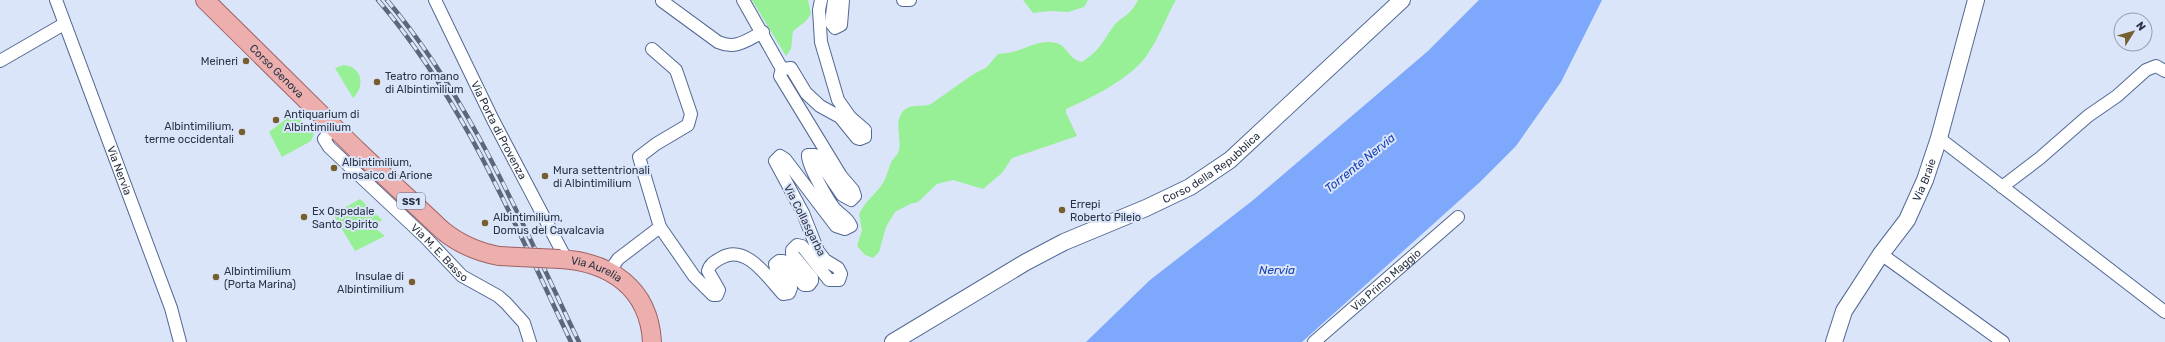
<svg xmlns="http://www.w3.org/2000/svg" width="2165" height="342" viewBox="0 0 2165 342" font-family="Rubik,sans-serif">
<rect width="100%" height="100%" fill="#dbe5f9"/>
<path fill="#97f095" d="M752 0H808L811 14 806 21 793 31 791 49 786 56Z
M1023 0H1088L1084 7 1068 12 1050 11 1033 13Z
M1138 0H1176C1166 17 1160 36 1149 52 1133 78 1093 97 1066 109V113L1077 136 1012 158 1002 173 983 189 953 180 937 184 918 202 910 204 895 212 886 227 879 252 873 258 865 255 857 246 862 230 859 214C865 201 876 194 883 183 887 177 888 169 891 163 892 159 896 157 898 153 903 141 894 126 901 114 908 102 921 108 931 104L972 75 987 67 998 54C1004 53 1011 53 1016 51 1029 47 1041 39 1056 43 1067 45 1068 59 1082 62 1101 49 1101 44 1113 27 1122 15 1130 17 1138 0Z
M344 65C363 67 365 87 353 98L335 68Z
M294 113 314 134 311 141 282 157 269 132Z
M360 199 382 220 374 227 385 236 355 251 333 214Z"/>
<path fill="#7ea8fb" d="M1479 0H1602L1561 82 1516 146 1480 182 1302 342H1086L1150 280 1252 201 1428 51Z"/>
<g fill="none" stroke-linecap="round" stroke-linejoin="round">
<defs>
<g id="street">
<path id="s1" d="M56 0 171 308 180 342"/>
<path id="s2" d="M435 0 493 120 566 259"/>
<path d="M743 0 782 69"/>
<path d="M834 0 831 23 835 28 841 25 843 0"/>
<path d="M903 0H910"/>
<path d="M662 1 718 42C736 50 747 40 763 32"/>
<path d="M652 49 676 70 691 114 688 125 656 144 639 157 660 227"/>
<path d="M0 61 64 24"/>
<path id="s3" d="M334 127 324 139 329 147 426 238 462 276 498 296 506 303 524 323 530 342"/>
<path d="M1939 138 2165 312"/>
<path d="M2002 187 2040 158 2088 116 2117 96 2146 70 2156 66 2165 71"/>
<path d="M1881 254 2003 342"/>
<path d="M610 271 618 259 660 227 694 276 713 295H717L719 290 708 271C710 264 714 262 721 258 746 243 768 278 783 294L789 293 791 288 776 269 775 264 779 261H783L804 285H809L812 281V278L792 254V250L797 245 802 246 829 280H839L841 274 838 268 825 260 818 251 803 213 775 161 780 156 785 159 836 226 845 229 851 226C848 218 842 216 836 210 830 204 805 161 808 155H815L842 195 851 200 855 196 853 190 841 176 780 76 782 69 791 68 806 93 820 106 840 117 857 138 860 139 865 137V130L850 117 838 100 821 42 819 10 821 0"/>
<path id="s4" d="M1314 342 1458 217"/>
</g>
<g id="secondary">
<path id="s5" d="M893 342 1026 262 1064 242 1146 208 1190 187 1230 160 1402 0"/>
<path id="s6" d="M1834 342 1844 311 1881 254 1907 220 1925 180 1939 138 1976 0"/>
</g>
<g id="primary">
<path id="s7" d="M205 0 356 149 442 230C459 244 477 252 499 256"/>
<path id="s8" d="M560 259C610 262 649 288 652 342"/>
</g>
</defs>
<use href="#street" stroke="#526893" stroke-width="14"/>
<use href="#secondary" stroke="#526893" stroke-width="18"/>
<use href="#primary" stroke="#9f6165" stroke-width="20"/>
<use href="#street" stroke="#fff" stroke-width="12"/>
<use href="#secondary" stroke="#fff" stroke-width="16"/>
<use href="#primary" stroke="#ecafad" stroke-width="18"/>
<defs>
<path id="rail" d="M378 0C464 101 514 223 571 342
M387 0C472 101 522 224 579 342"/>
</defs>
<use href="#rail" stroke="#5d677b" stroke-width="4.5"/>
<use href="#rail" stroke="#dbe5f9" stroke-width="3" stroke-dasharray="9" stroke-linecap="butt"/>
<defs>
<path id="primary-bridge" d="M499 256 560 259"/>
</defs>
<use href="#primary-bridge" stroke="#9f6165" stroke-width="20" stroke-linecap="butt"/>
<use href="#primary-bridge" stroke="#ecafad" stroke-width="18"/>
</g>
<g fill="#765f2f" stroke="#dbe5f9" stroke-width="1.5">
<circle cx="246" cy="61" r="4"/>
<circle cx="377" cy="82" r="4"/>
<circle cx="276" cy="120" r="4"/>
<circle cx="242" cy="132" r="4"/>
<circle cx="334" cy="168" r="4"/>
<circle cx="545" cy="176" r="4"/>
<circle cx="1062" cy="210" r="4"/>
<circle cx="304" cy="217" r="4"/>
<circle cx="485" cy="223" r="4"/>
<circle cx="216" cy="277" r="4"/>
<circle cx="412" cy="282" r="4"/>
</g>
<g text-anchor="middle" stroke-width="4" stroke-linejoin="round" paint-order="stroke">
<rect fill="#dbe5f9" stroke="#5e687c" stroke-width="1" x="397" y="193" width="28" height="16" rx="3"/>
<g font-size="10" font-weight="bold" fill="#293346">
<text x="411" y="205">SS1</text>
</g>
<g font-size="11" fill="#293346" stroke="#dbe5f9" text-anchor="start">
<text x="238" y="65" text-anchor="end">Meineri</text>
<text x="385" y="80">Teatro romano<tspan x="385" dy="13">di Albintimilium</tspan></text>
<text x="284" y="118">Antiquarium di<tspan x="284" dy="13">Albintimilium</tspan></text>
<text x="234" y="130" text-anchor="end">Albintimilium,<tspan x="234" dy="13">terme occidentali</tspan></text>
<text x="342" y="166">Albintimilium,<tspan x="342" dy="13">mosaico di Arione</tspan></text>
<text x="553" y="174">Mura settentrionali<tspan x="553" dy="13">di Albintimilium</tspan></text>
<text x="1070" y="208">Errepi<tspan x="1070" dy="13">Roberto Pileio</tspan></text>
<text x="312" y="215">Ex Ospedale<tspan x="312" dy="13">Santo Spirito</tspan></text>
<text x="493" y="221">Albintimilium,<tspan x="493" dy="13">Domus del Cavalcavia</tspan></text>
<text x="224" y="275">Albintimilium<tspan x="224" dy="13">(Porta Marina)</tspan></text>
<text x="404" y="280" text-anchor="end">Insulae di<tspan x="404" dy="13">Albintimilium</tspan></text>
</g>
<g font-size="11" fill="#293346" stroke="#dbe5f9">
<text dy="4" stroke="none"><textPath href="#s7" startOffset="101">Corso Genova</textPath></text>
<text dy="4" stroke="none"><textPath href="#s2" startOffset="145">Via Porta di Provenza</textPath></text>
<text dy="4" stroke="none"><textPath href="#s5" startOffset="364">Corso della Repubblica</textPath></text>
<text dy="4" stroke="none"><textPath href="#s1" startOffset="182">Via Nervia</textPath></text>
<text dy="4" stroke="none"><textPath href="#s6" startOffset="187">Via Braie</textPath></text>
<text transform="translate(805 220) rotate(63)" y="4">Via Collasgarba</text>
<text dy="4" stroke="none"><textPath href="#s3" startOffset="178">Via M. E. Basso</textPath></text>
<text dy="4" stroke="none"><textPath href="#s8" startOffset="38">Via Aurelia</textPath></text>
<text dy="4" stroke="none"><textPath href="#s4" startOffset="95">Via Primo Maggio</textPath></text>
</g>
<g font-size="12" font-style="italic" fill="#1140b6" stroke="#dbe5f9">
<text transform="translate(1360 163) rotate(-39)" y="4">Torrente Nervia</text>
<text x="1277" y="274">Nervia</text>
</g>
</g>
<g transform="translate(2133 32) rotate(53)"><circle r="19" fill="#dbe5f9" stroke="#949eb1"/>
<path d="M0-3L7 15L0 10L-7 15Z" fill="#765f2f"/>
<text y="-6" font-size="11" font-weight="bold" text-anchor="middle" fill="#293346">N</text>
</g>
</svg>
